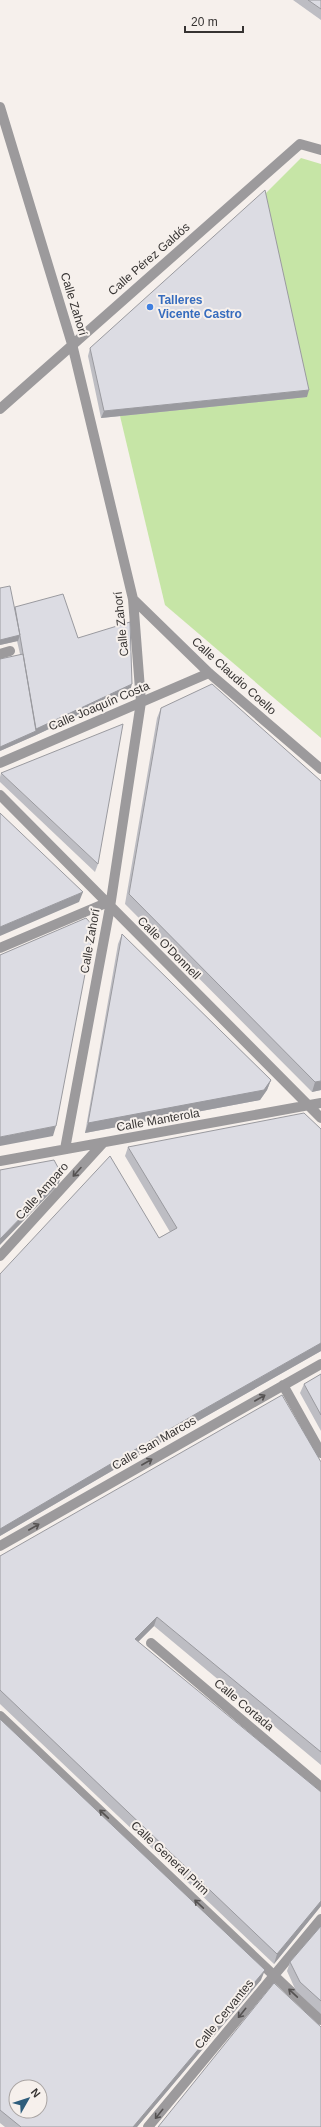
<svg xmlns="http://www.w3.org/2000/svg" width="321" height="2127" viewBox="0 0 321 2127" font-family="Helvetica,sans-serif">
<rect width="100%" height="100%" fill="#f6f0ec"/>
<path fill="#c6e5a6" d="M301 158 321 164V738L165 605 120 416 262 197Z"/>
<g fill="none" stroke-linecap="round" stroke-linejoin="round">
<path stroke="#9c9a9c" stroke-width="10" d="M0 107 72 344 133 599 141 702 110 907 65 1149
M0 409 300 144 321 150
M133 599 209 673 321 769
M0 654 10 651
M0 763 209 673
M0 795 321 1118
M0 948 106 903
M0 1161 321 1103
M0 1256 103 1143
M283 1385 321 1453
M0 1546 321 1364
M151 1643 321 1787
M0 1716 321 2020
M148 2127 321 1919"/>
</g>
<path fill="#bdbdc3" d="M293 0H321V20Z
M90 348 307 397 101 418 88 356Z
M0 588 15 608V607L78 638 130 691 34 736 0 751 20 654 17 641 0 645Z
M161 708 321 1090 312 1092 125 904 157 718Z
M1 773 98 864 95 872 0 782V777Z
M122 934 271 1080 267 1090 260 1100 85 1133 118 944Z
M321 1129V1351L196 1422 0 1536V1274L159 1238 170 1232 125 1156 128 1147Z
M321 1374V1431L300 1393 304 1384Z
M321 1462V1765L154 1626 138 1642 321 1792V1906L274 1964 0 1704V1556Z
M0 1719 261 1980 137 2127H5L0 2123Z
M321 1926V2014L296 1991 287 1971 290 1962Z"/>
<path fill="#9a9a9f" d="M309 390 307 397 101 418 104 411Z
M20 635 18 641 0 645V640Z
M132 684 130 691 34 736 36 729Z
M36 731 34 736 0 751V747Z
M83 892 79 902 0 936V927Z
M271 1080 267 1090 260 1100 85 1133 88 1123Z
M321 1081V1090L312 1092 315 1082Z
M56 1126 53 1136 0 1146V1137Z
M62 1175 58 1185 0 1245V1239Z
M321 1343V1351L196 1422 0 1536V1529L199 1412Z
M157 1617 154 1626 131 1649 135 1639Z
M321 1901V1906L274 1964 277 1954Z
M265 1970 261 1980 137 2127H133Z"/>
<path fill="#dcdce3" stroke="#9a9a9f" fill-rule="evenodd" d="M308 0H321V9Z
M265 190 309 390 104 411 90 348Z
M10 586 20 635 0 640V588Z
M63 594 78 638 130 622 132 684 36 729 15 607Z
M23 654 36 731 0 747V659Z
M212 684 321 781V1081L315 1082 129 894 161 708Z
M123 724 98 864 1 773Z
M0 813 83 892 0 927Z
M86 918 94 927 56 1126 0 1137V955Z
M122 934 271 1080 264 1090 88 1123Z
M304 1113 321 1129V1343L199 1412 0 1529V1274L110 1156 159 1238 177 1228 128 1147Z
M54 1160 62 1175 0 1239V1170Z
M321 1374V1415L304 1384Z
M282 1395 321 1462V1752L157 1617 135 1639 321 1792V1901L277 1954 0 1690V1556Z
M0 1719 265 1970 133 2127H21L0 2110ZM16 2087H40V2111H16Z
M321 1926V2001L300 1982 290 1962Z
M274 1983 321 2027V2127H158Z"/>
<defs><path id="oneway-shaft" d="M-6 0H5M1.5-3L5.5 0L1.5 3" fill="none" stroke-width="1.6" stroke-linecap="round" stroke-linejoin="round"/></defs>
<g stroke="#555252">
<use href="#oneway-shaft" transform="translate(77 1172) rotate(132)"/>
<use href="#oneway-shaft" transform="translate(260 1398) rotate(-30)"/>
<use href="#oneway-shaft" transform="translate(147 1462) rotate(-30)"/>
<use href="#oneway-shaft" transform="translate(34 1527) rotate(-30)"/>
<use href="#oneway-shaft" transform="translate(104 1814) rotate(-137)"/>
<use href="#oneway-shaft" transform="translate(199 1904) rotate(-137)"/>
<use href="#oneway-shaft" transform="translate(293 1993) rotate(-137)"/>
<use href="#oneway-shaft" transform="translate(242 2013) rotate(129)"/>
<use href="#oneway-shaft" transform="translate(159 2114) rotate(129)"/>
</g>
<circle fill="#3f7fe0" stroke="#f6f0ec" stroke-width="1.5" cx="150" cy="307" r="4"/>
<g text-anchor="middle" stroke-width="4" stroke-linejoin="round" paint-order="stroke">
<g font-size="12" fill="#363332" stroke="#f6f0ec">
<text transform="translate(149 259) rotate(-41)" y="4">Calle Pérez Galdós</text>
<text transform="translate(74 304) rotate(73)" y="4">Calle Zahorí</text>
<text transform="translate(121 624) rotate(-96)" y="4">Calle Zahorí</text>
<text transform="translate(234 676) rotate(42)" y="4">Calle Claudio Coello</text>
<text transform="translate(99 706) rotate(-23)" y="4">Calle Joaquín Costa</text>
<text transform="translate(90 941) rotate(-80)" y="4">Calle Zahorí</text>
<text transform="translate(169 948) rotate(45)" y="4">Calle O'Donnell</text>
<text transform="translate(158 1120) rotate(-10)" y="4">Calle Manterola</text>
<text transform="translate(42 1191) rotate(-48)" y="4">Calle Amparo</text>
<text transform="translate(154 1443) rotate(-30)" y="4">Calle San Marcos</text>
<text transform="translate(244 1705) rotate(40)" y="4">Calle Cortada</text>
<text transform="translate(170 1858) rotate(43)" y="4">Calle General Prim</text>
<text transform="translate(224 2014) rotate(-51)" y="4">Calle Cervantes</text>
</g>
<g font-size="12" font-weight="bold" fill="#366cbe" stroke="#f6f0ec" text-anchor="start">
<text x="158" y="304">Talleres<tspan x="158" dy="14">Vicente Castro</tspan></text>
</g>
</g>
<g transform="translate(28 2099) rotate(51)"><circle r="19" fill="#f6f0ec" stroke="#a9a4a2"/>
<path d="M0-3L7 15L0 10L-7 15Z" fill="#2e5d7c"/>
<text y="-6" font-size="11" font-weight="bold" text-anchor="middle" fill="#363332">N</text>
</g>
<path d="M185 26v6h58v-6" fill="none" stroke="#363332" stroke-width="2"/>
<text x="191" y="26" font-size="12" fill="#363332" stroke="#f6f0ec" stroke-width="3" paint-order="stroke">20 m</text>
</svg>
